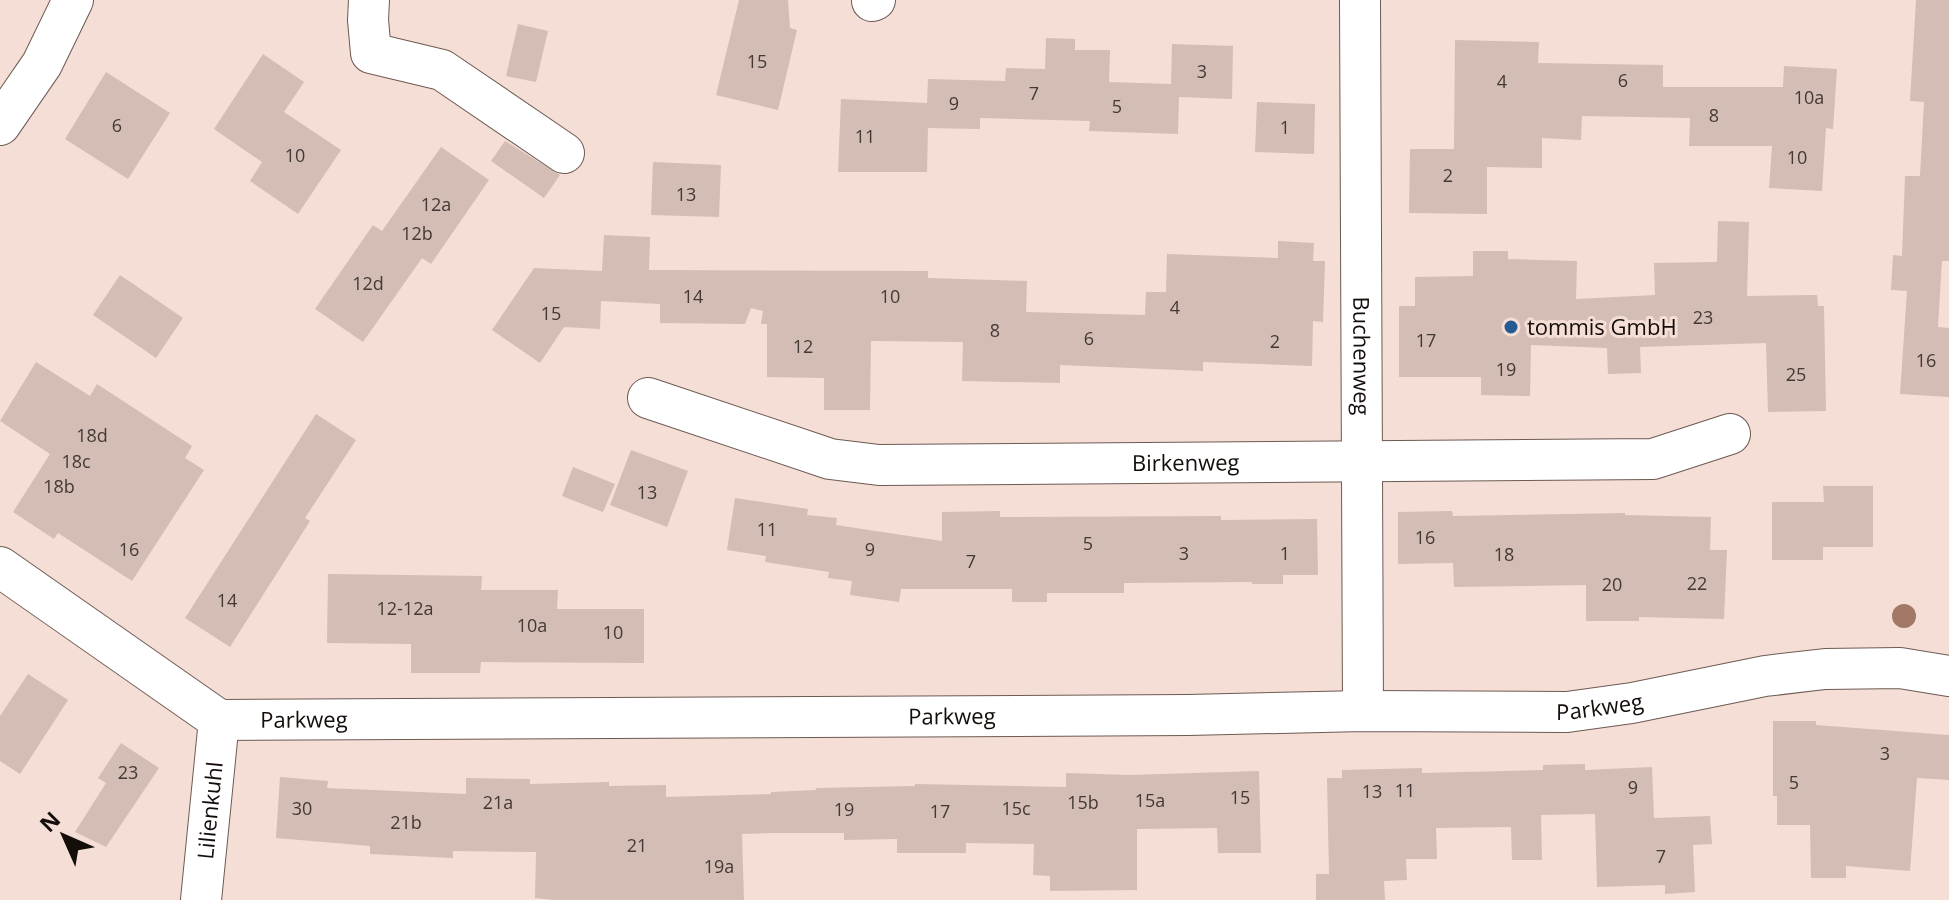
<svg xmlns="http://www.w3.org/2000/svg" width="1949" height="900" viewBox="0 0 1949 900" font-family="'Open Sans',sans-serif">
<rect width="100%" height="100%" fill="#f5ded5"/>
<path fill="#d3bdb5" d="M739 0H788L790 28 797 30 778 110 716 95Z
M1916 0H1949V261H1942L1938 327 1949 328V397L1900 394 1907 291 1891 290 1893 255 1902 256 1905 176H1920L1924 102 1910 101Z
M518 24 548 31 536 82 506 76Z
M1046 38 1075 39V50H1110L1109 82 1171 84 1172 44 1233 46 1232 99 1179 97 1178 134 1089 131 1090 121 980 118V129L928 128 927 172H838L841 99 927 103 928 79 1005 81 1006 68 1045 69Z
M1455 40 1539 42 1538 63 1663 65V87H1783L1784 66 1837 69 1833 129 1826 128 1822 191 1769 188 1772 146H1689L1690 118 1582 116 1581 140 1542 138V168L1487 167V214L1409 213 1410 149H1454Z
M263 54 304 82 284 112 341 150 298 214 250 181 262 162 214 129Z
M106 72 170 113 128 179 65 139Z
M1257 102 1315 104 1314 154 1255 152Z
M505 141 560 175 544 198 491 161Z
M441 147 489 180 431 264 422 258 363 342 315 309 373 225 382 231Z
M653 162 721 165 719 217 651 215Z
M1718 221 1749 222 1747 296 1817 295 1818 306H1824L1826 411 1768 412 1766 343 1640 347 1641 373 1608 374 1607 348 1531 345 1530 396 1481 395V377H1399V306H1415V277L1473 276V251H1508V259L1577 261 1576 299 1655 295 1654 263 1717 262Z
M604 235 650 237 649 270 928 271V278L1027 281 1026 312 1145 315 1146 292H1166L1167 254 1278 258V241L1314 243 1313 261H1325L1323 322 1313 321 1312 366 1203 362V371L1060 365V383L962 381 963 342 871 341 870 410H824V378L767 377V324H761L763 311 751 308 745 324 660 323V304L601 301 600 329 564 327 540 363 492 330 534 268 602 271Z
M120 275 183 318 156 358 93 315Z
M36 362 90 396 97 384 192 446 185 458 204 470 132 581 58 533 54 539 13 512 50 454 0 421Z
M316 414 356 440 305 518 310 521 230 647 185 618Z
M631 450 688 471 667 527 610 505Z
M573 467 615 484 603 512 562 496Z
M1823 486H1873V547H1823V560H1772V502H1824Z
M735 498 808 509 807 515 837 518 836 525 942 541V512L1000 511V517L1221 516V520L1317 519 1318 575H1283V584H1252V582L1124 583V593H1047V602H1012V589H901L899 602 850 595 852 581 828 578 829 572 765 562 766 556 727 550Z
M1452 511 1453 516 1625 513V515L1711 517 1710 550H1727L1724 619 1639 617V621H1586V585L1454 587 1453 563 1398 564V512Z
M328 574 482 576 481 590H558L557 609H644V663L481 662 480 673H411V644L327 643Z
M28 674 68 700 20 774 0 761V716Z
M1773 721H1816V725L1949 735V780L1917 778 1910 871 1846 866V878H1811L1810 825H1777V796H1773Z
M121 743 159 768 106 847 75 832 106 783 98 778Z
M1585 764V770L1652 767 1654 818 1710 816 1712 844 1693 845 1695 892 1665 894V885L1597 887 1595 814 1541 815 1542 860H1512L1511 827 1436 828 1437 859H1406L1407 880 1384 881 1385 900H1316V874H1329L1327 778H1342V770L1422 768V773L1543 770V765Z
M1259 771 1261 853H1218L1217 828 1137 829V890L1050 891V876L1033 875 1034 844 966 843V853H897V839L844 840V833H772L742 834 744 900H554L535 898 536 852 453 851V858L370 854V846L276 838 280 777 328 781 327 788 466 794V778L530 779V784L609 782V786L666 785V797L771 794V792L816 790V788L915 786V784L1066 787V773L1129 775Z"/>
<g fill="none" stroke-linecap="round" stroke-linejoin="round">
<defs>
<g id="minor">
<path d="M369 0 368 20 371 53 442 70 564 153"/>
<path id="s1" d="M1360 0 1363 711"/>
<path d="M872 1 875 0"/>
<path d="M0 125 42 64 73 0"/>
<path id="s2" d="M648 398 830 459 879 465 1653 459 1730 434"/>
<path id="s3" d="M0 567 219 720 1188 715 1363 711 1567 712 1632 703 1765 676 1825 669 1900 668 1949 676"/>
<path id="s4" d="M201 900 219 720"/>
</g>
</defs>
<use href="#minor" stroke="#6d5a53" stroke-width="42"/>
<use href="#minor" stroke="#fff" stroke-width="40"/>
</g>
<circle fill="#a17865" cx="1904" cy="616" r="12"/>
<circle fill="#255a92" stroke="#f5ded5" stroke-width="3" cx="1511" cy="327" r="8"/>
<g text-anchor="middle" stroke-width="6" stroke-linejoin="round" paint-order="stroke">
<g font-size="18" fill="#443935">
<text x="757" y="68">15</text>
<text x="1202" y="78">3</text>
<text x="1623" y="87">6</text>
<text x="1502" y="88">4</text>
<text x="1034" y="100">7</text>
<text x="1809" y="104">10a</text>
<text x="954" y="110">9</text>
<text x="1117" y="113">5</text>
<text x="1714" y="122">8</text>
<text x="117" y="132">6</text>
<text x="1285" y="134">1</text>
<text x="865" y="143">11</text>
<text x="295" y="162">10</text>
<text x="1797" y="164">10</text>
<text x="1448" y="182">2</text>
<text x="686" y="201">13</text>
<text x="436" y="211">12a</text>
<text x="417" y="240">12b</text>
<text x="368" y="290">12d</text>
<text x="693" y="303">14</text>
<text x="890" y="303">10</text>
<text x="1175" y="314">4</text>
<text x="551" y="320">15</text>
<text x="1703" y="324">23</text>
<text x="995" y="337">8</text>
<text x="1089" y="345">6</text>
<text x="1426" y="347">17</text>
<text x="1275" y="348">2</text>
<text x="803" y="353">12</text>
<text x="1926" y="367">16</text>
<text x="1506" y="376">19</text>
<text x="1796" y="381">25</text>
<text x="92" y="442">18d</text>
<text x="76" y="468">18c</text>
<text x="59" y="493">18b</text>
<text x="647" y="499">13</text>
<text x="767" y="536">11</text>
<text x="1425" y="544">16</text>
<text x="1088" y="550">5</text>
<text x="129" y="556">16</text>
<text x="870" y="556">9</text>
<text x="1184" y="560">3</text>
<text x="1285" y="560">1</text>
<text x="1504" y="561">18</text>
<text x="971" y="568">7</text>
<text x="1697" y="590">22</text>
<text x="1612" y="591">20</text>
<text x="227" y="607">14</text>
<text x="405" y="615">12-12a</text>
<text x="532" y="632">10a</text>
<text x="613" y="639">10</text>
<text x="1885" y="760">3</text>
<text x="128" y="779">23</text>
<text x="1794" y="789">5</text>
<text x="1633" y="794">9</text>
<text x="1405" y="797">11</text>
<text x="1372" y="798">13</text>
<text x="1240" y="804">15</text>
<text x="1150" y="807">15a</text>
<text x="498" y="809">21a</text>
<text x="1083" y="809">15b</text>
<text x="302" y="815">30</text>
<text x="1016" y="815">15c</text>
<text x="844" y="816">19</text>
<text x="940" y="818">17</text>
<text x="406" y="829">21b</text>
<text x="637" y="852">21</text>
<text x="1661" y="863">7</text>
<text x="719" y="873">19a</text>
</g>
<g font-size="22" fill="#140d0a" stroke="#f5ded5" text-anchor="start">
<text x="1527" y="335">tommis GmbH</text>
</g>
<g font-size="22" fill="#140d0a" stroke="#f5ded5">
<text dy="8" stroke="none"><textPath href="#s1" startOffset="356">Buchenweg</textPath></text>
<text dy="8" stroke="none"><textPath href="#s2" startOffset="548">Birkenweg</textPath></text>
<text dy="8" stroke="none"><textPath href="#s3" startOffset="1648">Parkweg</textPath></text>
<text dy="8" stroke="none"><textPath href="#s3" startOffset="1000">Parkweg</textPath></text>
<text dy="8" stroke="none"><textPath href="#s3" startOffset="352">Parkweg</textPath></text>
<text dy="8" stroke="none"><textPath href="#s4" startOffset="90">Lilienkuhl</textPath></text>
</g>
</g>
<g transform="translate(64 836) rotate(315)" stroke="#f5ded5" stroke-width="6" paint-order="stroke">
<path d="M0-6L14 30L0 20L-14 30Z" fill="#140d0a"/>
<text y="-12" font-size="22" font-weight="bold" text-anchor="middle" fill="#140d0a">N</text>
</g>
</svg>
